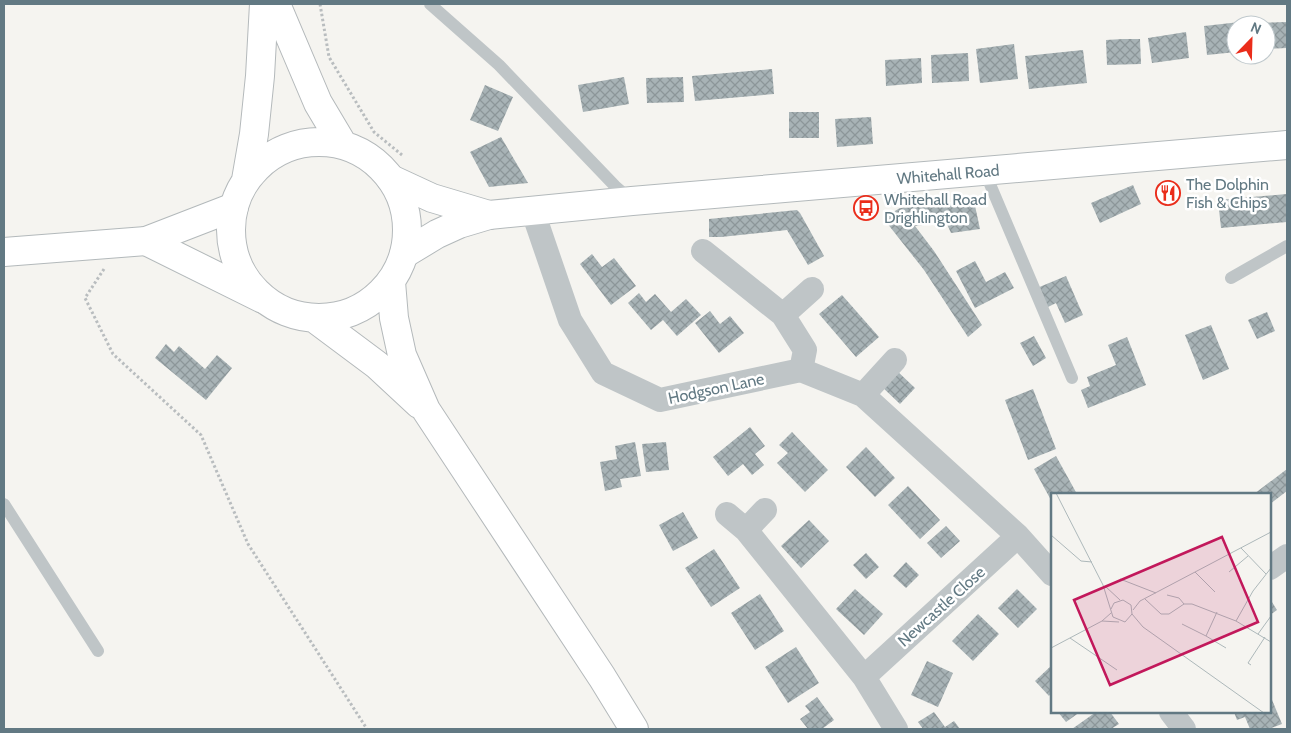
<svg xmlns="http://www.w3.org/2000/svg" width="1291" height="733" viewBox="0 0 1291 733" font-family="Cabin,sans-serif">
<defs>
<pattern id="building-cross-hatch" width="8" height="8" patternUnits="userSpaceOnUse" patternTransform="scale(1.25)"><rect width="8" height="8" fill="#a8b3b6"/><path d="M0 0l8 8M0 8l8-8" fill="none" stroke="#8c9699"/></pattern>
</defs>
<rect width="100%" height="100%" fill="#f5f4f0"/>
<path fill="url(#building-cross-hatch)" d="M1240 22V25H1236V52L1207 55 1204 26Z
M1287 22V48L1266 49V25H1256V23Z
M1186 32 1189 58 1152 63 1148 38Z
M1123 39H1140L1141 64 1107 65 1106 40Z
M1014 44 1018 79 980 83 976 49Z
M1083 50 1087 83 1029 89 1025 56Z
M968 53 969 81 932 83 931 55Z
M921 58 922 83 886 86 885 60Z
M772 69 774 94 695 101 692 76Z
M624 77 629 104 583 112 578 85Z
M683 77 684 102 647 103 646 78Z
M485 85 513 97 498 131 470 120Z
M789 112H819V138H789Z
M871 117 873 144 837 147 835 119Z
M501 137 528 183 489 187 470 152Z
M1170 180 1178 200 1165 206 1157 185Z
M1133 185 1141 204 1100 223 1091 203Z
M1287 194V222L1221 228 1218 200Z
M974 201 980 229 951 233 946 222 915 226 934 251 982 325 968 337 924 270 883 218 900 208Z
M797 210 800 213 824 256 808 265 787 230 721 237H709V219Z
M592 254 602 267 614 258 636 286 611 305 580 264Z
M975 261 986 282 1005 272 1014 288 975 308 956 271Z
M1066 276 1083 315 1065 323 1056 303 1046 308 1037 288Z
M639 293 646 302 655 294 671 312 686 299 701 315 677 336 663 320 651 330 628 303Z
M842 295 879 337 856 357 819 314Z
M710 311 720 324 730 316 744 333 719 353 695 323Z
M1267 312 1275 331 1257 339 1248 320Z
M1211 325 1229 369 1203 380 1185 335Z
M1034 336 1046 358 1033 366 1020 343Z
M1127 337 1146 385 1088 408 1081 390 1090 386 1087 377 1116 365 1108 345Z
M166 344 174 352 179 346 205 369 217 355 232 368 206 400 155 358Z
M895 369 915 388 900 404 880 385Z
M1033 389 1056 449 1028 460 1005 400Z
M750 427 765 446 755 454 764 465 752 475 743 464 728 476 713 457Z
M792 432 828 470 805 492 777 463 788 453 779 445Z
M635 442 641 476 620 479 622 487 605 491 600 462 617 459 615 446Z
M666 442 669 470 646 472 642 444Z
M866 447 895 478 875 497 846 467Z
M1056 456 1077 494H1052V502L1034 469Z
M1287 469V491L1270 504V494H1254Z
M908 486 940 520 920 539 888 505Z
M683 512 698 538 673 551 659 525Z
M809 520 829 541 801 568 781 546Z
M946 526 960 541 941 558 927 543Z
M714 549 740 588 711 607 685 568Z
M866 553 879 567 866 579 853 565Z
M906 562 919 575 906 588 893 576Z
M855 589 883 614 864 635 836 609Z
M1017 589 1037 609 1018 628 998 608Z
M760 594 784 631 755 650 731 613Z
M1270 599 1277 610 1270 615Z
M978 614 999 634 973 661 952 641Z
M796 647 819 683 788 703 765 667Z
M927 661 953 673 938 707 911 695Z
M1052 665V692L1049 696 1035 681Z
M1270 695 1282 724 1269 729H1250L1245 717 1237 720 1234 712H1270Z
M817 697 834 720 822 729H808L800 719 810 712 805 706Z
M934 712 945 727 954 721 960 729H923L918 722Z
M1058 712H1080L1066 722Z
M1096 712H1110L1119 724 1111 729H1072Z"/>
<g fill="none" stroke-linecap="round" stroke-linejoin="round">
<defs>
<g id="primary">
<path d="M391 179 432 198 489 215"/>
<path d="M146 241 263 299"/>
<path d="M4 252 146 241 234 207"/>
<path id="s1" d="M404 254 437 234 459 224 489 215 632 201 1287 145"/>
</g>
<path id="trunk" d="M276 4 318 103 343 145
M231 230a88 88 0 1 1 176 0a88 88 0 1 1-176 0Z
M246 180 254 134 260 76 264 4
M391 282 394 318 402 355 426 410 602 677 634 729
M314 318 377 365 419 404"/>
</defs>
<use href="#primary" stroke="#b3b9bb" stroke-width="30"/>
<use href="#trunk" stroke="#b4b9bb" stroke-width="30"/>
<path stroke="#b9bdbf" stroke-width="3" stroke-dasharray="2.5 2.5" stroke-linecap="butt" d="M320 4 329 57 374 132 402 155
M104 269 85 298 113 354 201 435 248 544 367 729"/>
<path stroke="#bfc5c7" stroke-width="12" d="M430 4 499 65 615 186 630 199
M984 170 1072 378
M1231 278 1287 246
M4 504 98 651"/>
<path stroke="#bfc5c7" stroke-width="24" d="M533 212 570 320 603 373 660 400 801 370 863 395 1018 536 1052 574
M703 251 783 315 805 350 801 370
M783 315 812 289
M863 395 895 360
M727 514 746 530 864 677
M746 530 765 510
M1270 568 1287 556
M1171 712 1184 729
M896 729 864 677 1018 536"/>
<use href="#primary" stroke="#fff" stroke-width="28"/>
<use href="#trunk" stroke="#fff" stroke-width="28"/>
</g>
<defs>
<symbol id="restaurant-ring" viewBox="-11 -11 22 22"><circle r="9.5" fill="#fff" stroke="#ea2d1b" stroke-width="1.5"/><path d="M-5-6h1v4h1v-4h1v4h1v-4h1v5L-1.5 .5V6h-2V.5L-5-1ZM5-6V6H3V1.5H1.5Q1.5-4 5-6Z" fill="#ea2d1b"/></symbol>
<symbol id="bus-ring" viewBox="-11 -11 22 22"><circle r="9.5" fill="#fff" stroke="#ea2d1b" stroke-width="1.5"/><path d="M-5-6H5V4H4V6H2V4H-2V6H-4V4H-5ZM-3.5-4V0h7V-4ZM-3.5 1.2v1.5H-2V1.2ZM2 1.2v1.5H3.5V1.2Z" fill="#ea2d1b"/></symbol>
</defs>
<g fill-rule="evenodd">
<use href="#restaurant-ring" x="1154" y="179" width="28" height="28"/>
<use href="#bus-ring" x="852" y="194" width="28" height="28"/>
</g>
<g text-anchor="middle" stroke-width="5" stroke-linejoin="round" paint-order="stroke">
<g font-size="16" fill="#627983" stroke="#fff">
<text dy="6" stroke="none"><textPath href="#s1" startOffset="555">Whitehall Road</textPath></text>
<text transform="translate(716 388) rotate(-12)" y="6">Hodgson Lane</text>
<text transform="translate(941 606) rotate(-42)" y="6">Newcastle Close</text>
</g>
<g font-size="16" fill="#627983" stroke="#fff" text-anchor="start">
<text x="1186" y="190">The Dolphin<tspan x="1186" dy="18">Fish &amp; Chips</tspan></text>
<text x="884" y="205">Whitehall Road<tspan x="884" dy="18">Drighlington</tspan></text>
</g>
</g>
<g transform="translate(1051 493)">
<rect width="220" height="220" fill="#f5f4f0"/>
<path fill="none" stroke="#adb8ba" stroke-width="1" d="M5 0 52 92 62 124 74 129 81 121 80 112 72 107 63 110 60 116M0 42 30 68 41 69M190 55 215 81M144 79 164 99M178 79 197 63M69 86 105 100M54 93 69 107M116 102 128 105 133 111M94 106 110 121H118L133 111H141L185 128 220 149M82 117 89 108 220 39M166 119 155 143 175 155M81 121 92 134 213 220M51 128 68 129M185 128 202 98 220 75M131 131 155 143M207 141 220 123M19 145 66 177M0 155 51 128 60 120M200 172 197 170 214 144"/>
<path fill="#c2185b" fill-opacity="0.15" stroke="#c2185b" stroke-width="2.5" d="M171 44 207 129 59 192 23 107Z"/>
<rect width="220" height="220" fill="none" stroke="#627983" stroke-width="2.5"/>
</g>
<rect width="1291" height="733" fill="none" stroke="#627983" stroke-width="10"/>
<g transform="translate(1251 40) rotate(23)"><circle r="24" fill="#ffffff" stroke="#c0c9cd"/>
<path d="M0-4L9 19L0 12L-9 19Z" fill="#ea2d1b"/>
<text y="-8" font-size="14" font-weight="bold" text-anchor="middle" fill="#627983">N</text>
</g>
</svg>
